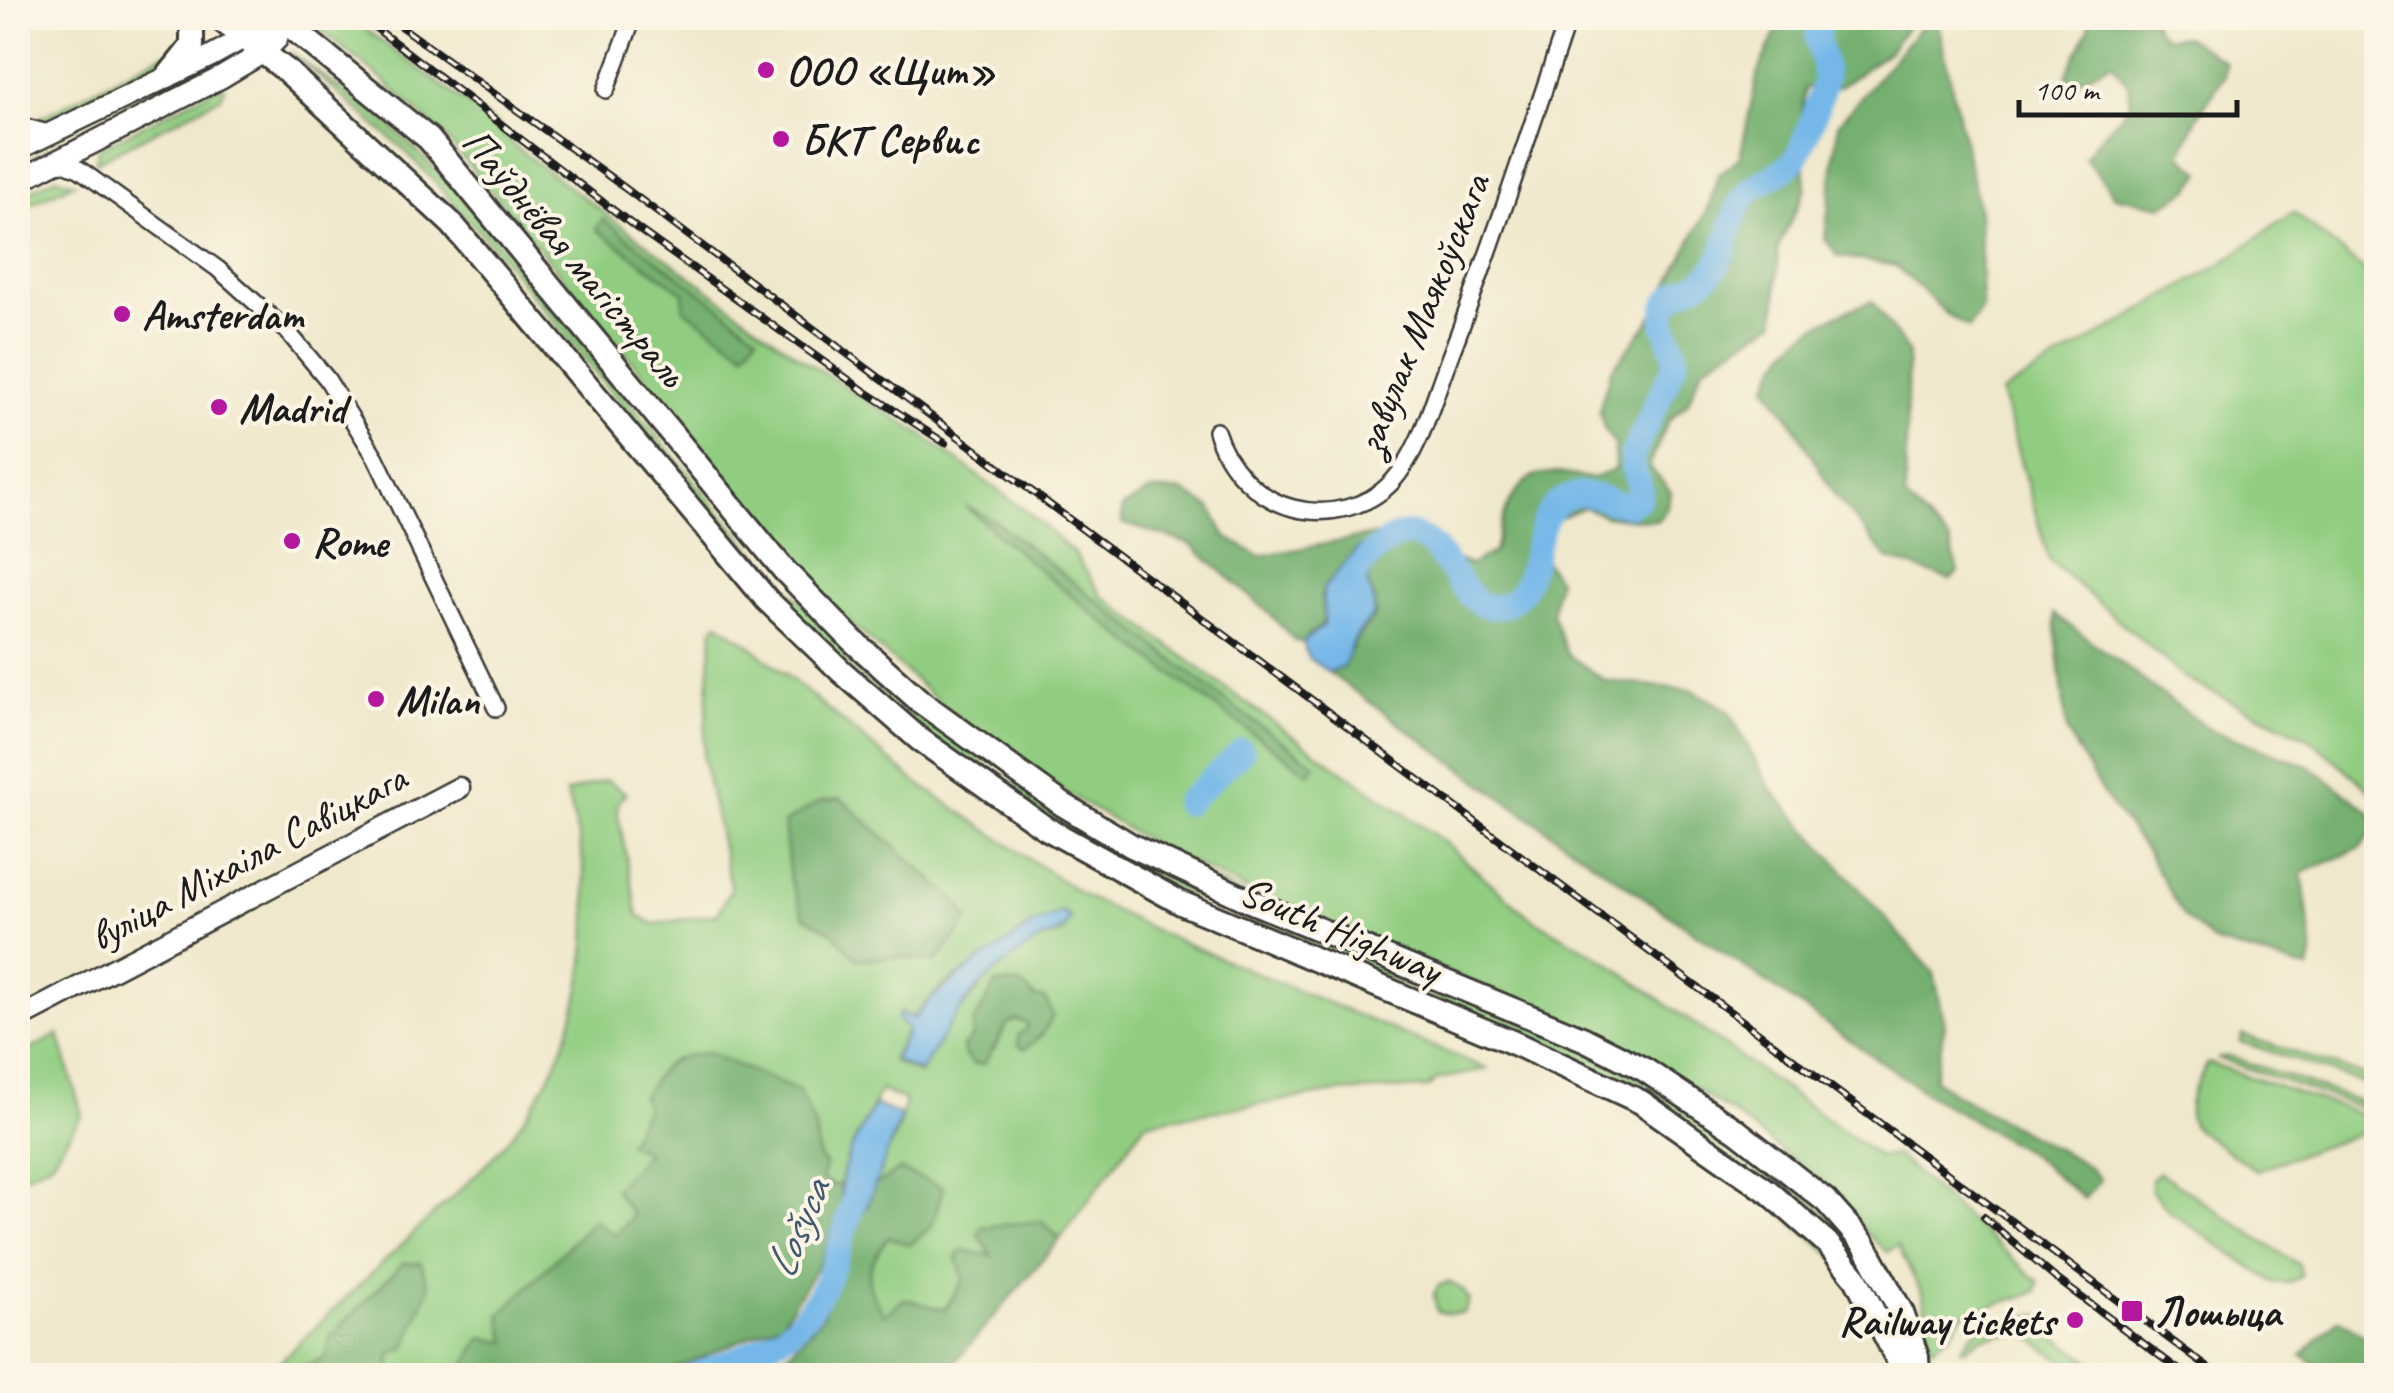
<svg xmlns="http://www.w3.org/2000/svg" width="2394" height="1393" viewBox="0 0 2394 1393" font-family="Caveat,sans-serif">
<rect width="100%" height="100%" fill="#fcf5e5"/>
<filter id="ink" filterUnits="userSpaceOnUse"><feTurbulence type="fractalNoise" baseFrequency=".01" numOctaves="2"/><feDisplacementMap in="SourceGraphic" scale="20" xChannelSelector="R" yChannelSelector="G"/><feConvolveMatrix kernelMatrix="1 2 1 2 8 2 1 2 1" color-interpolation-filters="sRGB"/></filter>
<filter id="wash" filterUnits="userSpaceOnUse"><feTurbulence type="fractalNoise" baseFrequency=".0048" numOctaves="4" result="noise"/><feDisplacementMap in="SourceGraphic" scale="40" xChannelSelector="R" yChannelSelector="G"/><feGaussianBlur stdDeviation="2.25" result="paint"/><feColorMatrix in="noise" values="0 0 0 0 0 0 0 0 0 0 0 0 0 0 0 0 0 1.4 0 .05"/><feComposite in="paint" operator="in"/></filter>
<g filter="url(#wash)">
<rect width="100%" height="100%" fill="#f0e8cc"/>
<path fill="#91cd81" stroke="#56744e" stroke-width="2.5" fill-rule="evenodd" d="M305 18H350L496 125 514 146 802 359 918 432 1026 511 1073 552 1102 596 1250 706 1443 841 1528 916 1608 962 1879 1157 1896 1155 2039 1282 2036 1292 1963 1315 1948 1336 1931 1348 1923 1296 1898 1246 1887 1252 1866 1233 1844 1203 1815 1176 1731 1112 1662 1068 1590 1030 1252 892 1157 847 1045 780 954 715 827 602 580 297 445 137 377 75Z
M177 52 168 64 47 128 26 125 163 54Z
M290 52 389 124 455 189 719 511 788 589 905 701 982 762 1042 803 1594 1055C1670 1094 1782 1163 1838 1227 1870 1264 1889 1309 1906 1354L1869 1286 1627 1084 1530 1038 1159 882 1015 798 947 749 840 658 750 564 498 253 433 180 401 147Z
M209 65 214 73 18 176V165Z
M221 85 225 88 221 97 96 162 98 149Z
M56 177 74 183 18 210V197Z
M2293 212 2376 280V795L2309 738 2189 681 2049 560 2001 393 2224 262Z
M718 623 751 646 916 782 1083 895 1160 933 1487 1069 1436 1080 1428 1088 1337 1092 1146 1122 1060 1239 1042 1221 992 1256 973 1255 957 1258 964 1280 944 1310 904 1299 885 1316 870 1293 867 1268 888 1236 885 1181 872 1187 899 1126 905 1101 881 1090 848 1155 840 1185H830L822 1179 815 1127 646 1108C647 1135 646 1192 633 1215 621 1240 541 1284 515 1302L500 1315 508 1343 464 1366 463 1375H391L390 1356 325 1358 282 1375 265 1376C314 1328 364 1281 413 1234 449 1199 490 1166 519 1125 591 1028 604 906 566 793L606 780 626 793 620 799 617 809 638 915 654 924 717 914 731 889 703 758 713 629ZM840 799 955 900 969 919 936 962 901 957 858 959 833 933ZM1063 911 1071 918 1062 933 1037 941 993 973 954 1017 920 1074 892 1061 907 1029 897 1019 900 1012 913 1017 942 986 994 953 1031 925 1048 920ZM1020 984 1036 998 1025 1049 1028 1024 1017 1020 1008 1023 994 1050 963 1047Z
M59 1034 82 1115 51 1162 18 1179V1056Z
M2242 1035 2376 1079V1087L2241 1042Z
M2229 1056 2376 1107V1113L2217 1058Z
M2208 1063 2376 1119V1128L2256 1170 2194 1128C2180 1105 2197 1083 2208 1063Z
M2159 1172 2299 1265 2301 1276 2289 1283 2273 1282 2169 1211 2151 1190V1180Z
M1449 1282 1462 1289 1469 1300 1464 1313 1448 1314 1437 1311 1434 1294 1439 1285Z
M2029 1315H2040L2045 1329 2109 1375H2082L2025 1334H2001L1982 1338 1963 1350 1961 1348 1977 1328Z"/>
<path fill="#74b06f" stroke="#486646" stroke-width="2.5" d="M1782 18H1914L1888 52 1840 87 1805 88 1801 124 1806 188 1778 248 1776 321 1703 367 1687 404 1668 421 1649 466 1671 492 1666 509 1657 521 1606 516 1584 507 1544 524 1539 553 1558 580 1552 613 1567 654 1606 681 1692 690 1728 710 1770 788 1934 973 1945 1025 1934 1079C1969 1105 2011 1123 2049 1145 2071 1157 2084 1160 2100 1180L2084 1199 2030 1154 1929 1095 1561 840 1328 672 1342 668 1356 639 1375 615 1374 599 1367 583 1371 549 1368 547 1355 551 1321 595C1326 635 1325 616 1303 642L1295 641 1267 611 1190 544 1122 523V508L1150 491H1182L1211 508 1226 537 1260 556 1374 535 1416 542 1470 565 1494 552C1501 519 1513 471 1555 473 1587 475 1583 485 1615 469L1614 444 1604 429 1599 410 1611 370 1647 325 1709 207 1718 175 1740 157 1758 72Z
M1928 18H1937L1979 212 1982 309 1969 328 1949 316 1896 266 1838 256 1825 239 1838 124Z
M2090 18H2152L2156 29 2167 38 2185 36 2225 62 2224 76 2196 119 2181 155 2201 172 2191 188 2162 206 2115 196 2085 158 2095 143 2130 106 2128 84 2112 62 2075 83 2066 76 2089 28Z
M603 219 758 335 745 352 684 309V293L596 229Z
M1872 301 1908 352 1905 498 1950 542 1958 572 1951 580 1888 559 1836 497 1792 422 1767 387C1785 335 1825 319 1872 301Z
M965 506 996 522 1242 713 1316 765 1309 773C1190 691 1074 603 965 506Z
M2054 614 2209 729 2311 767 2370 812 2376 828 2361 848 2302 873 2313 952 2309 970 2214 942 2183 916 2146 851 2104 796 2067 732Z
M841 799 955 900 969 920 936 962 901 957 857 959 833 933 804 916 790 880 784 823 821 801Z
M996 983 1020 984 1036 998H1045L1053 1016 1042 1035 1025 1049 1018 1045 1019 1034 1026 1030 1028 1024 1017 1020 1008 1023 984 1064H973L965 1056 963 1047 973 1037V1024Z
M709 1053 800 1092 815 1127 818 1156 825 1164 822 1179 830 1185H840L842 1203 821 1261 782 1322 662 1375 463 1376 464 1366 482 1338 507 1342 500 1315 594 1220 615 1235 633 1216 614 1189 647 1152 628 1143 646 1108 642 1097C663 1064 669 1055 709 1053Z
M899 1170 943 1187 932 1226 910 1245 888 1237C865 1271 861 1279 885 1315L904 1299 945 1310 964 1280 957 1258 962 1250 992 1256 978 1234 982 1227 1042 1221 1060 1239 944 1375 767 1376 821 1318 872 1187Z
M403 1263H421L429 1288 406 1347 390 1356 391 1375H282L325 1358 331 1336Z
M2338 1319 2376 1344V1375H2331L2302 1355Z"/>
<path fill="#74b7e9" stroke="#486a82" stroke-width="2.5" d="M1359 547H1368C1381 561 1369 569 1367 583 1383 624 1368 612 1352 644 1348 652 1348 660 1342 668L1328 672 1308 658 1303 642 1324 625 1323 589Z
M1063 912 1070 919C1056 941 1051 932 1033 944 1021 952 1007 963 995 972 963 997 942 1038 920 1072L894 1060 908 1030 898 1019 901 1014 914 1019 932 998 980 960 994 953 1031 925Z
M875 1105 901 1116 866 1209 850 1208 842 1203C837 1167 857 1135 875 1105Z"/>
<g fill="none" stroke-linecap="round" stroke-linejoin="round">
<path stroke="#74b7e9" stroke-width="25" d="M1351 579C1438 463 1446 613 1496 607 1549 600 1521 503 1576 495 1594 492 1610 503 1628 505L1640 497C1644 481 1628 472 1633 454L1676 362C1676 345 1661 328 1665 311 1668 291 1690 290 1704 279 1730 261 1726 222 1744 198 1758 178 1785 176 1797 156 1803 146 1825 87 1825 77 1825 52 1813 50 1820 18
M1186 803 1242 751
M693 1376C724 1363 757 1353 785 1334 834 1299 842 1228 862 1176"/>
</g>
</g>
<g filter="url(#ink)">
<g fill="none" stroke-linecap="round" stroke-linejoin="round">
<defs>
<path id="minor" d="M606 90 633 18
M18 125 48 133
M52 164 64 163 79 169 218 269 287 331 327 379 376 458 496 708
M1216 431C1227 467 1256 498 1293 508 1327 517 1367 508 1392 482 1420 451 1432 403 1447 364 1491 250 1529 134 1568 18"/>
<path id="tertiary" d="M18 149 211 56 280 18 277 39 264 52 222 77 18 181
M18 1019 459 788"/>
<path id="secondary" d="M219 18 287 71 452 224 767 600 841 671 919 739 1044 827 1181 903 1514 1043 1641 1102 1769 1192 1827 1243 1856 1278 1906 1376
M280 18 429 139 784 570 852 640 921 702 1062 804 1132 846 1250 901 1584 1039 1645 1070 1737 1131 1826 1201 1864 1244 1902 1313 1917 1357 1918 1376
M168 76 192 46V18"/>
</defs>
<use href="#minor" stroke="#3c3b36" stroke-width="20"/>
<use href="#tertiary" stroke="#3c3b36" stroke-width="25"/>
<use href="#secondary" stroke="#3c3b36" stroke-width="28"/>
<use href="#minor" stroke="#fff" stroke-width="15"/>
<use href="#tertiary" stroke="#fff" stroke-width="20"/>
<use href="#secondary" stroke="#fff" stroke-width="22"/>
<defs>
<path id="rail" d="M389 18 606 174 2219 1376
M364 19 638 229 863 390 945 443
M1984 1217 2054 1277 2187 1376"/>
</defs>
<use href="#rail" stroke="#1c1c1c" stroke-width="8"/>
<use href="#rail" stroke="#fcf5e5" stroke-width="4" stroke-dasharray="11" stroke-linecap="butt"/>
</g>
</g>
<g fill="#b5179e" stroke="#fcf5e5" stroke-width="4">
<circle cx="766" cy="70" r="10"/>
<circle cx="781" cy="139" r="10"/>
<circle cx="122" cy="314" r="10"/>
<circle cx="219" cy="407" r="10"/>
<circle cx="292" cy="541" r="10"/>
<circle cx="376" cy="699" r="10"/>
<rect x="2120" y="1299" width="24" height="24" rx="5"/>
<circle cx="2075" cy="1320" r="10"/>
</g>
<g text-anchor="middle" stroke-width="8" stroke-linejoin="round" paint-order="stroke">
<g font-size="42" font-weight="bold" fill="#1c1c1c" stroke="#fcf5e5" text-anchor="start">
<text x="786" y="85">ООО «Щит»</text>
<text x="801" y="154">БКТ Сервис</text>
<text x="142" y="329">Amsterdam</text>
<text x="239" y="422">Madrid</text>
<text x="312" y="556">Rome</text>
<text x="396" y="714">Milan</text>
<text x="2154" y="1326">Лошыца</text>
<text x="2055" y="1335" text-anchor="end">Railway tickets</text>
</g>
<g font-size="42" fill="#1c1c1c" stroke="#fcf5e5">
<text transform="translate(575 256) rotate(50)" y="15">Паўднёвая магістраль</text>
<text transform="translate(1421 313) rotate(-68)" y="15">завулак Маякоўскага</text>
<text transform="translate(247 856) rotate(-28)" y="15">вуліца Міхаіла Савіцкага</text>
<text transform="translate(1341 929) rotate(23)" y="15">South Highway</text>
</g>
<g font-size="45" font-style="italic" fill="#3f5a6e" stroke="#fcf5e5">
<text transform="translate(796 1228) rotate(-67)" y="16">Lošyca</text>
</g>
</g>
<rect width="2394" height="1393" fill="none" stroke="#fcf5e5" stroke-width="60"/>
<path d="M2019 100v15h218v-15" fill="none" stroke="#1c1c1c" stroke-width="5"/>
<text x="2034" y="100" font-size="30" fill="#1c1c1c" stroke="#fcf5e5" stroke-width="8" paint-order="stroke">100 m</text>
</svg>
